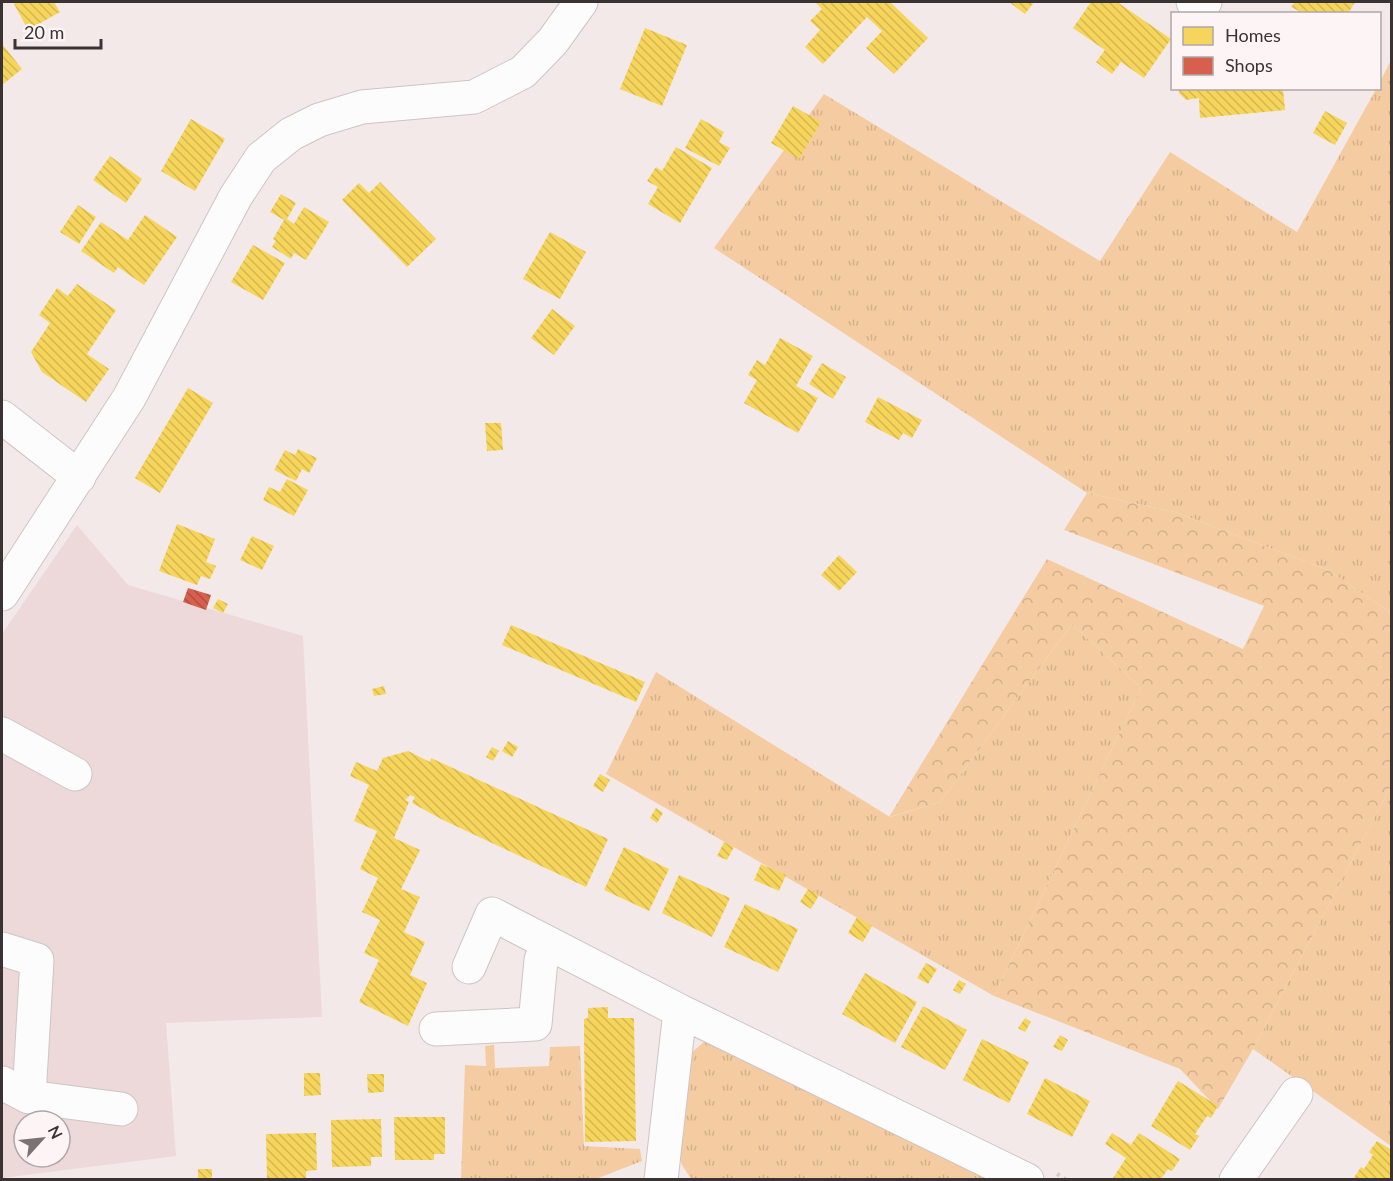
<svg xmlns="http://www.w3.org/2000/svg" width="1393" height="1181" viewBox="0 0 1393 1181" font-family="Lato,sans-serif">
<defs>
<pattern id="grass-tufts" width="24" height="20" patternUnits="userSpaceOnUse" patternTransform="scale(1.5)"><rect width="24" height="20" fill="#f5cca1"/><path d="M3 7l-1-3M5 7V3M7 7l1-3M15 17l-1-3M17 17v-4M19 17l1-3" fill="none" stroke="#d3b08b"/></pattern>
<pattern id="forest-crowns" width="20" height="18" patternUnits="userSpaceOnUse" patternTransform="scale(1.5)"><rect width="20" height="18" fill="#f5cca1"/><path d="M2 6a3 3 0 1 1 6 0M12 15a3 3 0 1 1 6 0" fill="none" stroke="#d3b08b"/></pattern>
<pattern id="homes-back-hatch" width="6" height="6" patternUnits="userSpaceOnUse" patternTransform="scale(1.5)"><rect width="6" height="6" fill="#f6d55c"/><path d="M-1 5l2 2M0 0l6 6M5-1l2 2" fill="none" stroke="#d4b750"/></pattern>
<pattern id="shops-back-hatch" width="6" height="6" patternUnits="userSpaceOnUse" patternTransform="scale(1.5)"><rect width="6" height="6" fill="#d6604d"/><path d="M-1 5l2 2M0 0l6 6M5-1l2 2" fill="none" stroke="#af5041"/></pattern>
</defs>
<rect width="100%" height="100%" fill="#f4e9e9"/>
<path fill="#edd9d9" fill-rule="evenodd" d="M77 525 128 585 303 636 322 1017 166 1023 176 1156 2 1178V634ZM24 1121H60V1157H24Z"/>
<path fill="url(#grass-tufts)" d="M1391 60V613L1328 570 1175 512 1087 493 714 248 824 94 1100 261 1170 152 1297 232 1376 89 1380 88V82Z
M1072 624 1141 688 994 996 606 774 656 672 890 817 940 802Z
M1391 786V1146L1253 1049Z
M705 1041 996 1179H691L682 1165 678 1153 690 1054Z
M494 1045 495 1068 549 1066 550 1047 580 1046 584 1146 640 1149 642 1161 596 1179H461L465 1065 486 1066 485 1046Z"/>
<path fill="url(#forest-crowns)" d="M1087 493 1175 512 1328 570 1391 613V786L1253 1049 1218 1109 1180 1069 994 996 1141 688 1072 624 940 802 889 817 1047 559 1243 649 1264 606 1064 530Z"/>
<path fill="url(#homes-back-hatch)" d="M13 2H54L60 12 28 30Z
M815 2H890L928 38 894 74 866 48 882 31 867 17 823 64 805 47 820 30 810 21 822 9Z
M1009 2H1034L1025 14Z
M1091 2H1117L1171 39 1144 78 1121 62 1112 74 1096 62 1105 50 1073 28Z
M1295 2H1355L1348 14H1297L1299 11 1291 7Z
M645 28 687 45 662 106 620 89Z
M2 44 22 69 2 85Z
M1179 88H1283L1285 110 1200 118 1199 98 1186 100 1179 93Z
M793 106 821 122 799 159 771 143Z
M1325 111 1347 123 1335 145 1313 133Z
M191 119 225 139 195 191 161 171Z
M701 119 724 132 719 142 730 148 719 166 685 148Z
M676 147 712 168 680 223 648 204 658 187 647 181 656 167 662 171Z
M110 156 142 179 126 203 93 180Z
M380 182 436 239 407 267 342 200 359 183 369 193Z
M281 194 296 203 287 219 294 224 304 207 329 222 306 260 294 253 291 259 272 247 276 241 273 239 284 220 270 212Z
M78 205 96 217 79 244 60 232Z
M145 215 177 237 144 285 118 267 114 273 81 251 101 222 128 240Z
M550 232 586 252 560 299 523 279Z
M253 245 285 263 263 300 231 282Z
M77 284 116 310 87 354 109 369 86 402 42 372 31 352 50 323 39 315 57 288 68 296Z
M552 309 575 326 554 355 531 338Z
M780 338 813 356 796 386 818 398 798 433 744 403 757 380 748 375 757 360 765 365Z
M822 363 846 377 833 399 809 384Z
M188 388 213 403 160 493 135 478Z
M878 397 922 420 912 438 903 433 899 440 865 422Z
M485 423H501L503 450 487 451Z
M298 449 317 458 309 473 302 469 296 481 274 470 285 450 295 455Z
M287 479 308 490 294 516 263 500 269 487 280 492Z
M177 524 215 539 206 562 216 566 210 579 201 576 197 585 159 571Z
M252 536 274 546 262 570 240 560Z
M839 555 857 572 839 591 821 575Z
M218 599 228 604 223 613 213 608Z
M511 625 645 682 636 702 502 645Z
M384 686 386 694 374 696 372 689Z
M508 741 518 747 512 757 502 751Z
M492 747 499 751 493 761 486 757Z
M408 751 430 762 431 758 608 839 586 887 443 820 412 803 415 797 410 795 405 800 409 802 394 838 420 850 401 889 420 897 404 932 425 942 410 975 427 983 408 1026 359 1002 379 960 364 953 380 920 362 912 378 878 360 869 377 831 354 821 369 785 350 776 356 762 377 771 383 758Z
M600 774 610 780 603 792 593 786Z
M656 808 663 813 657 823 650 818Z
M724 842 734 847 727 860 717 856Z
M624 847 669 869 649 911 604 890Z
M761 864 786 875 779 891 754 880Z
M679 875 730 898 712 937 662 913Z
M808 889 819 895 811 909 800 902Z
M745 904 798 929 778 972 724 947Z
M857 917 872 926 863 942 848 933Z
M926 963 937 969 928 984 917 978Z
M865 973 917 1002 895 1043 842 1014Z
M959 980 966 984 960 994 953 990Z
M923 1006 967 1030 945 1070 901 1047Z
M608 1007V1018H634L636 1141 585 1142 584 1019 588 1018V1008Z
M1025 1018 1031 1022 1025 1032 1018 1028Z
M1060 1035 1068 1040 1062 1051 1053 1047Z
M982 1039 1029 1062 1009 1103 963 1080Z
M304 1073H320L321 1095 304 1096Z
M367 1074H384V1092L368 1093Z
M1045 1078 1090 1101 1072 1137 1027 1114Z
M1178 1081 1218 1106 1211 1118 1207 1116 1195 1134 1199 1136 1190 1150 1151 1126Z
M394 1117H445V1154H434V1160H395Z
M381 1119 382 1157H371V1166L332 1167 331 1120Z
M316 1133 317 1170 306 1171V1179H267L266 1134Z
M1112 1133 1131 1145 1139 1133 1180 1159 1172 1171 1168 1169 1161 1179H1115L1113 1178 1126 1158 1105 1144Z
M1377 1141 1392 1150V1179H1353L1361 1167 1364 1169 1373 1155 1369 1152Z
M198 1169H212V1179H198Z"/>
<path fill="url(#shops-back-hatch)" d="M188 588 211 595 206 610 183 602Z"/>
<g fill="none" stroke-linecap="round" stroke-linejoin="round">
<defs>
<path id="minor" d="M1193 2 1202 6 1205 2
M2 417 79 477
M2 594 129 398 236 196 261 158 291 134 319 120 362 107 474 97 523 72 553 41 581 2
M2 734 75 774
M2 949 37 960 29 1097
M469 967 492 914 680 1011 1027 1180
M436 1029 535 1024 541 960 548 943
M2 1083 29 1097 121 1109
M661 1180 680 1011
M1236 1180 1296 1094"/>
</defs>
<use href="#minor" stroke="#cdc5c5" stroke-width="35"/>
<path stroke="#cfcbcb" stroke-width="4" stroke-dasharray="3 4.5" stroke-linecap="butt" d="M1057 1174 1067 1180"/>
<use href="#minor" stroke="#fdfcfc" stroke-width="33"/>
</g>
<rect width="1393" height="1181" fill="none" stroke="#3a3333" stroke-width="6"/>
<rect x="1171" y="12" width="210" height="78" fill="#fdf5f5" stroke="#afa7a7" stroke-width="1.5"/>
<rect x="1183" y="27" width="30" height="18" fill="#f6d55c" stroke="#afa7a7" stroke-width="1.5"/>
<text x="1225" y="42" font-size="18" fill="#3a3333">Homes</text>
<rect x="1183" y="57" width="30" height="18" fill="#d6604d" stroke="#afa7a7" stroke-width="1.5"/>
<text x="1225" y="72" font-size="18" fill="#3a3333">Shops</text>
<g transform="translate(42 1139) rotate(63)"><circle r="28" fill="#fdf5f5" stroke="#afa7a7" stroke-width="1.5"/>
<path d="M0-4.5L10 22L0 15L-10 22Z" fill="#7b7373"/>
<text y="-9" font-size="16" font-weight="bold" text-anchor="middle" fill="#3a3333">N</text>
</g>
<path d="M15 39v9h86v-9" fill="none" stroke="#3a3333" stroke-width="3"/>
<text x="24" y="39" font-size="18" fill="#3a3333" stroke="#fdf5f5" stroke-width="4.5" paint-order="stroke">20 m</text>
</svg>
